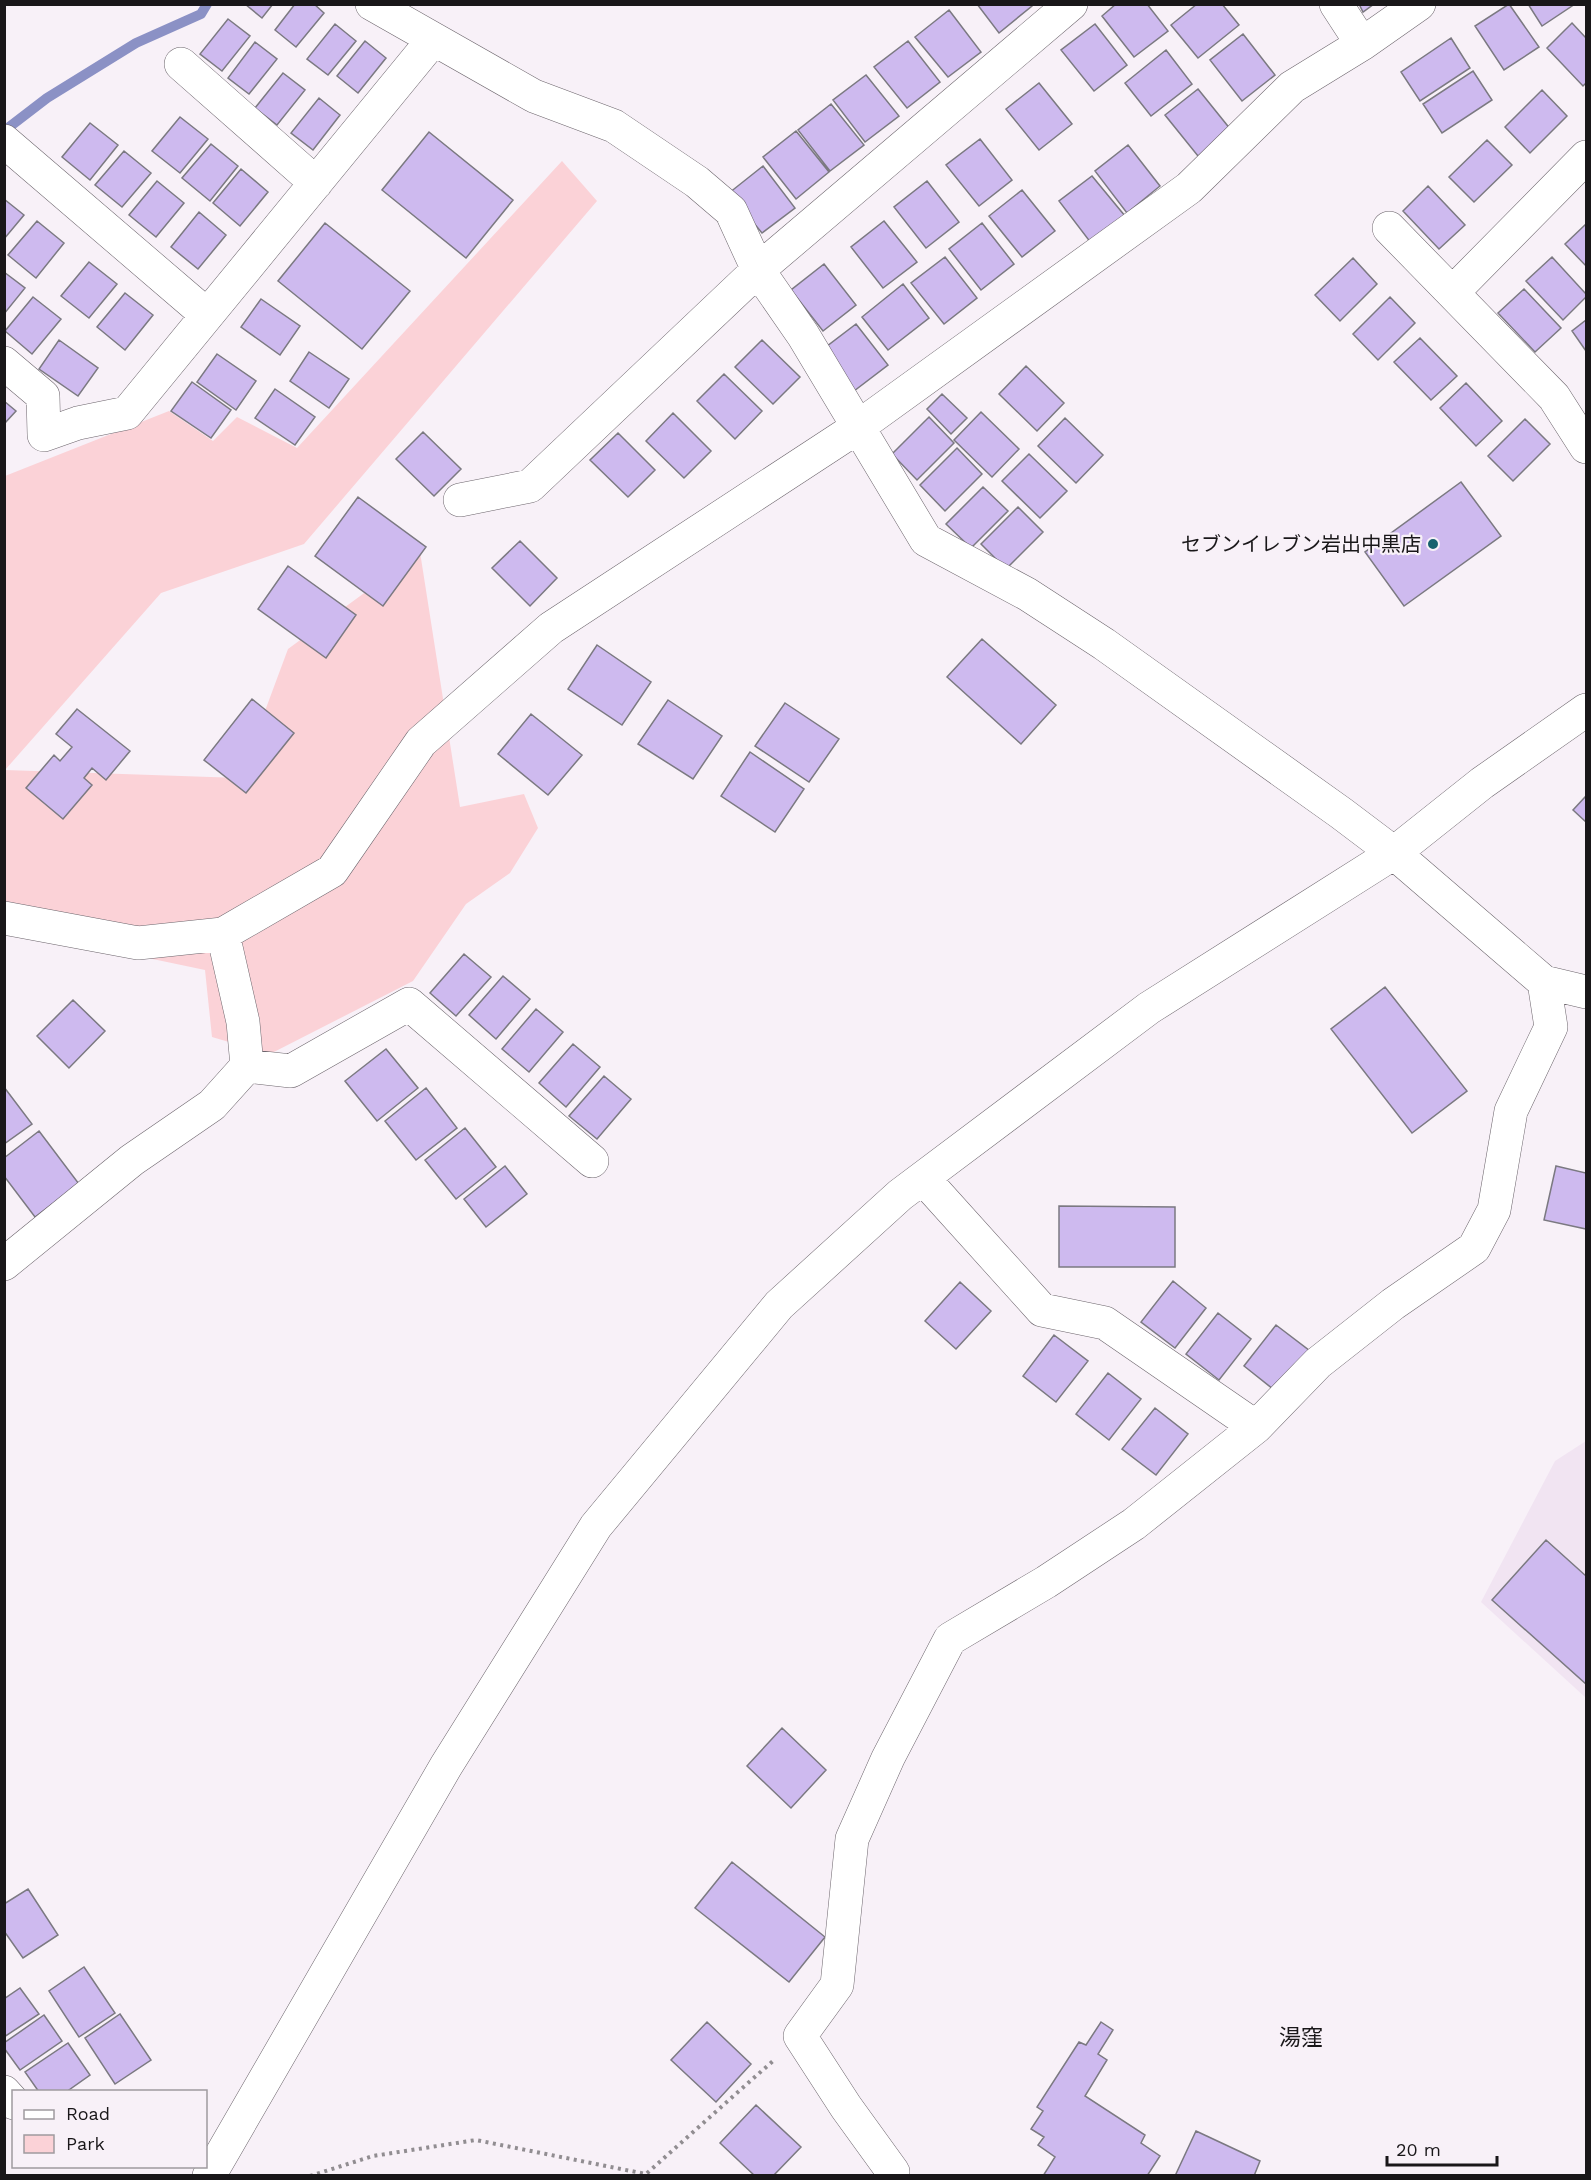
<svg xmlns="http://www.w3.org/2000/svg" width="1591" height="2180" viewBox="0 0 1591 2180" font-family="'Work Sans','Noto Sans JP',sans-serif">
<rect width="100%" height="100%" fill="#f8f1f8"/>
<path fill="#f1e4f2" d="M1586 1441V1698L1481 1602 1555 1461Z"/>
<path fill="#fbd2d7" d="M562 161 597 201 304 544 161 593 5 770 240 778 288 649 420 552 460 807 524 794 538 828 510 873 466 904 413 981 270 1054 212 1037 205 970 5 928V476L169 411 213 441 237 417 297 448Z"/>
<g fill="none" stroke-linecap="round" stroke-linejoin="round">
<path stroke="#8b91c5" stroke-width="10" d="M4 131 47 98 136 43 201 14 207 4"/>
</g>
<path fill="#cebaef" stroke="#7b7981" stroke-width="1.5" d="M245 4H273L262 18Z
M295 4H314L324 13 296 47 275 30Z
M977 4H1031L1032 6 999 33Z
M1116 4H1147L1168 31 1134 57 1102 16Z
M1197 4H1222L1239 25 1198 58 1171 25Z
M1359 4H1374L1363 12Z
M1509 4 1539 47 1504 70 1475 26Z
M1528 4H1575L1542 26Z
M949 10 981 52 948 77 915 37Z
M228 19 250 36 222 71 200 54Z
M1572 23 1586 38V83L1583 86 1547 48Z
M335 24 356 41 328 75 307 59Z
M1095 24 1127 65 1094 91 1061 50Z
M1243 34 1275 75 1242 101 1210 60Z
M1451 38 1470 68 1420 101 1401 72Z
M365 41 386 58 358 93 337 76Z
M908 41 940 82 907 108 874 67Z
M255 42 277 59 249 94 228 78Z
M1166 50 1192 84 1151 116 1125 83Z
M1473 71 1492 100 1442 133 1423 104Z
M283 73 305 90 277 125 255 108Z
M866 75 899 116 865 142 833 100Z
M1039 83 1072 124 1039 150 1006 109Z
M1198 89 1231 130 1198 156 1165 115Z
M1542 90 1567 116 1530 153 1505 127Z
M319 98 340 115 313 150 291 133Z
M831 104 864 145 830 171 798 130Z
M180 117 208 139 180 173 152 151Z
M90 123 118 145 90 180 62 157Z
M796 131 829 172 796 199 763 157Z
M429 132 513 200 466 258 382 190Z
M980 139 1012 180 979 206 946 165Z
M1487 140 1512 165 1474 202 1449 177Z
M211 144 238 166 210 201 182 178Z
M1128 145 1160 186 1127 213 1095 171Z
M124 151 151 173 122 207 95 185Z
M763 166 795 208 762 233 729 193Z
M241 169 268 192 240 226 213 203Z
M1092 176 1125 216 1091 243 1059 201Z
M157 181 184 203 156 237 129 215Z
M927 181 959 222 926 248 894 207Z
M1428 186 1465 225 1439 249 1403 211Z
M1022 190 1055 231 1022 257 989 216Z
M4 199 24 215 4 239Z
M199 212 226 235 198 269 171 247Z
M37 221 64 243 36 278 8 255Z
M884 221 917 262 883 288 851 247Z
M325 223 410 291 362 349 278 281Z
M982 223 1014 264 981 290 949 249Z
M1586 224V266L1565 244Z
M945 257 977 298 944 324 911 283Z
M1552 257 1586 294V297L1563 320 1526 281Z
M1353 258 1377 284 1340 321 1315 295Z
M89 262 117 284 89 318 61 296Z
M824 264 856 305 823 331 791 290Z
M4 272 25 288 4 314Z
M903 284 929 318 888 350 862 317Z
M1524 289 1561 328 1535 352 1498 313Z
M125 293 153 315 125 350 97 327Z
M33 297 61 319 32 354 5 331Z
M1390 297 1415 323 1378 360 1353 334Z
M261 299 300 326 280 355 241 327Z
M1586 320V351L1572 331Z
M856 324 888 365 854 391 822 350Z
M1420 338 1457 376 1431 400 1394 362Z
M59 340 98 368 78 396 39 369Z
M762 340 800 377 773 404 735 367Z
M309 352 349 379 329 408 290 381Z
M217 354 256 381 236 410 197 382Z
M1026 366 1064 403 1037 431 999 394Z
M724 374 762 411 735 439 697 401Z
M192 382 231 410 211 438 171 411Z
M1466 383 1502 421 1476 446 1440 408Z
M275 389 315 417 295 445 255 418Z
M942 394 967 418 951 434 927 409Z
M4 401 16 411 4 424Z
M981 412 1019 449 992 477 954 440Z
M673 413 711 451 684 478 646 441Z
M929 417 954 443 917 480 892 454Z
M1065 418 1103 455 1076 483 1038 446Z
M1525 419 1550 444 1513 481 1488 456Z
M423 432 461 469 434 496 396 459Z
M618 433 655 470 628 497 590 460Z
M957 448 982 474 945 511 920 485Z
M1029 454 1067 491 1040 518 1002 481Z
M1461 482 1501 536 1404 606 1365 552Z
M983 487 1008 511 971 548 946 524Z
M358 497 426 547 383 606 315 556Z
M1018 507 1043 532 1006 569 981 544Z
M520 541 557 578 530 606 492 568Z
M288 566 356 615 326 658 258 609Z
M982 639 1056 705 1021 744 947 677Z
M597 645 651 682 622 725 568 689Z
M252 699 294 733 246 793 204 760Z
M668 700 722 736 693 779 638 744Z
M785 703 839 739 809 782 755 746Z
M77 709 130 751 106 780 92 768 84 778 92 785 63 819 26 788 54 755 60 761 72 747 56 734Z
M531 714 582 755 548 795 498 754Z
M750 752 804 789 775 832 721 796Z
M1586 796V822L1573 810Z
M464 954 491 977 456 1016 430 993Z
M503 976 530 999 496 1039 469 1015Z
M1385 987 1467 1091 1412 1133 1331 1029Z
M73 1000 105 1031 69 1068 37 1036Z
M536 1009 563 1032 529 1072 502 1049Z
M573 1044 600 1067 566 1107 539 1083Z
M386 1049 418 1088 377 1121 345 1081Z
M604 1076 631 1099 597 1139 569 1116Z
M4 1087 32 1124 4 1144Z
M426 1088 457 1128 416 1160 385 1121Z
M465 1128 496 1167 456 1199 425 1160Z
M39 1131 79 1184 35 1217 4 1176V1158Z
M505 1166 527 1194 486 1227 464 1199Z
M1556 1166 1586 1173V1229L1544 1220Z
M1059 1206 1175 1207V1267H1059Z
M1173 1281 1206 1308 1175 1348 1141 1322Z
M960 1282 991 1311 956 1349 925 1321Z
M1218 1313 1251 1339 1219 1380 1186 1354Z
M1276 1325 1310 1351 1278 1393 1244 1366Z
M1054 1335 1088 1361 1056 1402 1023 1376Z
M1108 1373 1141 1399 1109 1440 1076 1414Z
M1155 1408 1188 1434 1156 1475 1122 1449Z
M1546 1540 1586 1576V1684L1492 1600Z
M782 1728 826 1770 791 1808 747 1766Z
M732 1862 825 1937 789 1982 695 1908Z
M28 1889 58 1935 23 1958 4 1931V1904Z
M84 1967 115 2013 79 2037 49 1991Z
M20 1988 39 2014 4 2037V1999Z
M120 2014 151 2060 115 2084 85 2038Z
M44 2015 62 2041 20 2070 4 2048V2043Z
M707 2022 751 2064 716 2102 671 2060Z
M1101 2022 1113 2030 1098 2054 1107 2060 1085 2096 1145 2135 1141 2143 1160 2156 1147 2176H1043L1055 2157 1038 2145 1044 2137 1031 2129 1043 2111 1037 2107 1079 2042 1086 2045Z
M68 2043 90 2075 66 2092H39L25 2072Z
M756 2105 801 2147 773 2176H755L720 2143Z
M1196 2131 1260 2161 1254 2176H1175Z"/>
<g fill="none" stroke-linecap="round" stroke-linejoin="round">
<defs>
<path id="minor" d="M372 4 534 96 614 126 697 182 731 211 758 270 803 335 926 540 1027 594 1104 644 1341 813 1394 853 1544 982 1586 992
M1336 4 1362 44
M181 64 316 183
M4 141 207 315
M1389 228 1554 397 1586 447
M1453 292 1586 157
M4 363 43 396 44 435 78 423 127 413 432 41
M460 500 530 486 758 270 1071 4
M4 918 138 943 223 934 332 871 421 742 551 628 858 427 1189 188 1292 87 1362 44 1419 4
M247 1066 291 1071 409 1004 592 1161
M923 1178 1042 1310 1105 1323 1256 1427
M4 1264 132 1160 212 1105 247 1066 243 1022 223 934
M4 2092 14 2103
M209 2176 446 1766 596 1526 779 1305 900 1195 1149 1008 1394 853 1482 783 1586 710
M892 2176 893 2172 846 2107 800 2036 837 1985 852 1839 888 1758 950 1639 1046 1582 1134 1524 1256 1427 1318 1363 1393 1304 1474 1248 1494 1210 1511 1111 1551 1027 1544 982"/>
</defs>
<use href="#minor" stroke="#6c656c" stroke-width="34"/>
<path stroke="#918d91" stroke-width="4" stroke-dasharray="3 4.5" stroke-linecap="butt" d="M310 2176 373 2156 476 2140 646 2174 774 2060"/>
<use href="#minor" stroke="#fff" stroke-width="33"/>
</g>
<circle fill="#17626e" stroke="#f8f1f8" stroke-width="2" cx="1433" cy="544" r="6"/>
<g text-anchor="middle" stroke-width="4.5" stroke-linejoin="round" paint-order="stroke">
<g font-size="20" fill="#191719" stroke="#f8f1f8" text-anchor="end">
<text x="1421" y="551">セブンイレブン岩出中黒店</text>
</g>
<g font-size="22" fill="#191719" stroke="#f8f1f8">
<text x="1301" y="2045">湯窪</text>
</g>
</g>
<rect width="1591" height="2180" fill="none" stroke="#191719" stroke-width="12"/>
<rect x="12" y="2090" width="195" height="78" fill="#f8f1f8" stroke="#9f9a9f" stroke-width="1.5"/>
<rect x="24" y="2110" width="30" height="9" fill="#ffffff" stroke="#9f9a9f" stroke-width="1.5"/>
<text x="66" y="2120" font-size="18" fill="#191719">Road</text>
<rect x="24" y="2135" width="30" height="18" fill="#fbd2d7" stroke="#9f9a9f" stroke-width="1.5"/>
<text x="66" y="2150" font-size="18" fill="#191719">Park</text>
<path d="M1387 2156v9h110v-9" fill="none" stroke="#191719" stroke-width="3"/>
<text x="1396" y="2156" font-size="18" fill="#191719" stroke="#f8f1f8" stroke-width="4.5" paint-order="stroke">20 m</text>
</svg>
